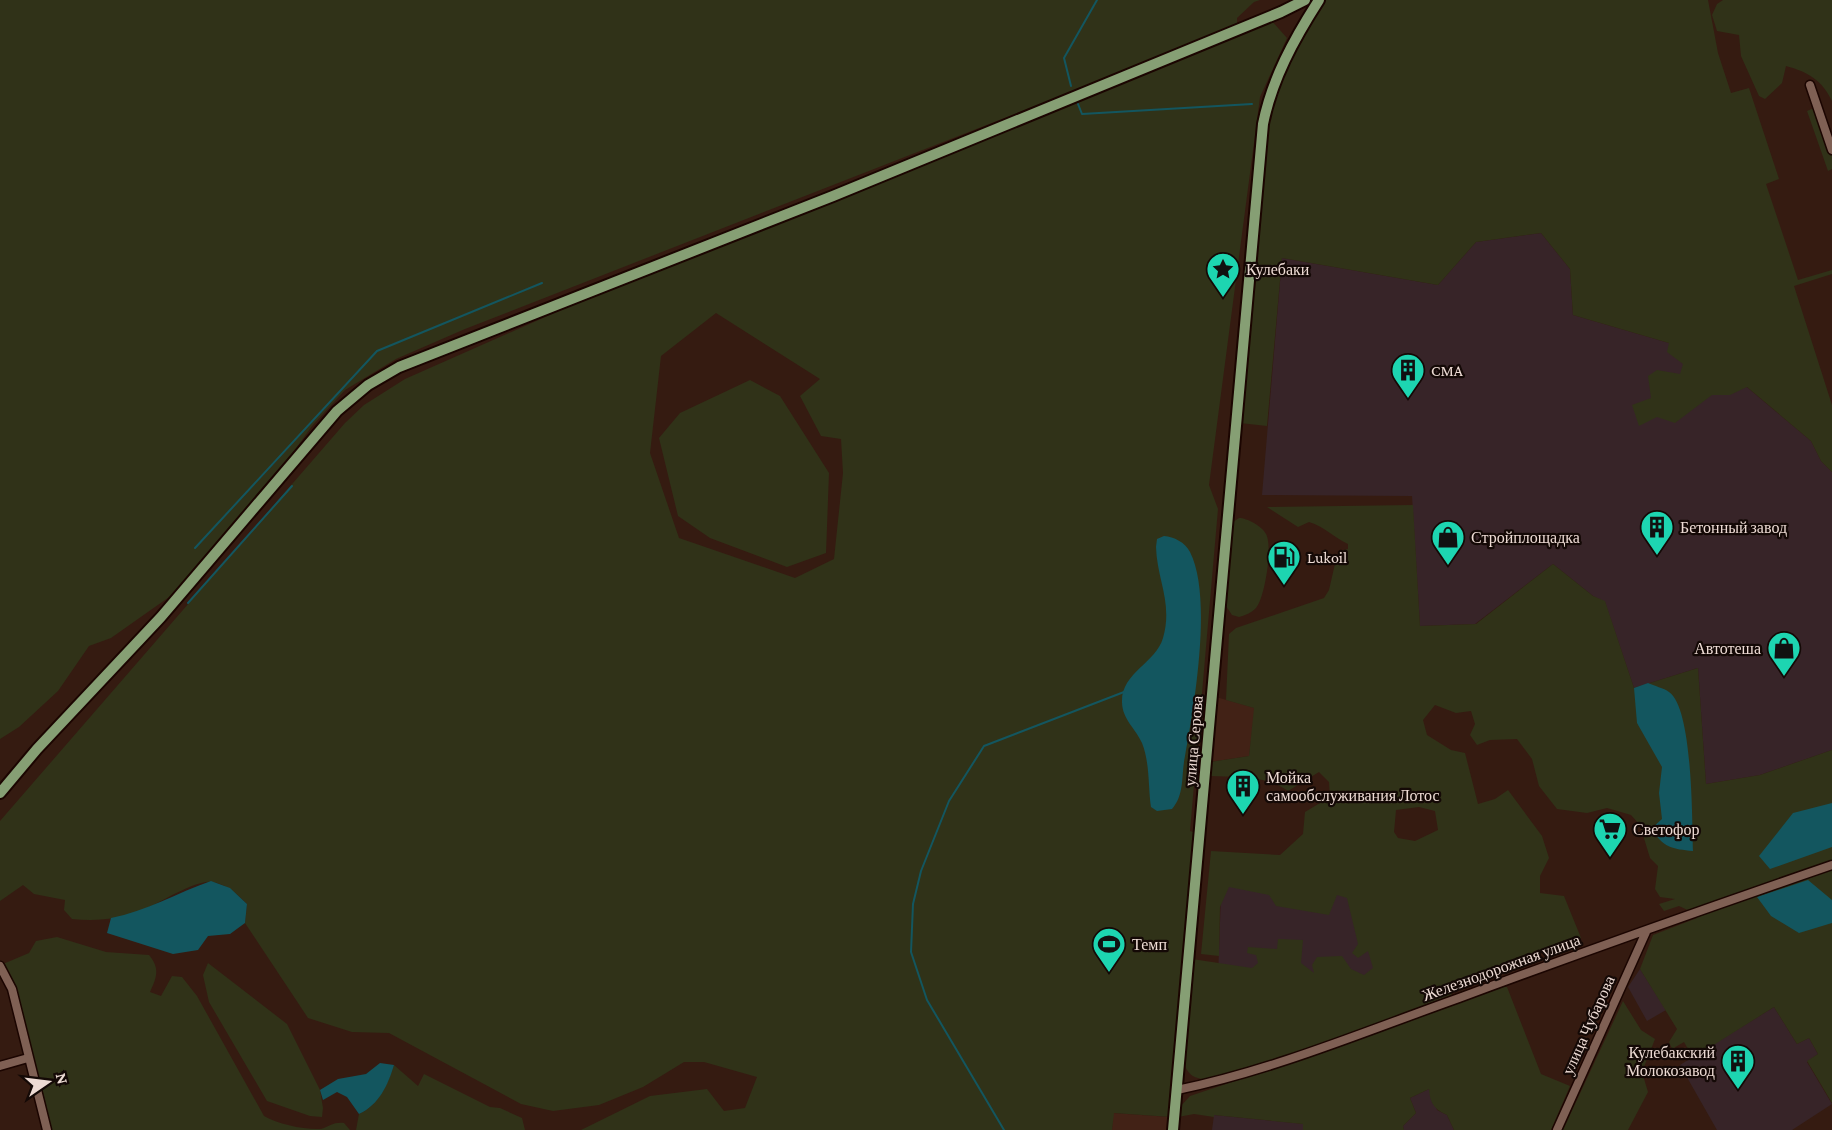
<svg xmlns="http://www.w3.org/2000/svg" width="1832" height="1130" viewBox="0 0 1832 1130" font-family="'Crimson Pro',serif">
<rect width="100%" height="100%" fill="#351b11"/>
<path fill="#422216" d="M1216 697 1255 708 1249 756 1210 762Z
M1113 1113 1171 1117 1170 1130H1112Z"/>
<path fill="#372428" d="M1541 233 1570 269 1573 315 1669 343 1722 366 1811 441 1821 461 1832 472V750L1760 775 1706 784 1698 668 1634 688 1605 602 1593 596 1553 564 1475 624 1420 626 1412 496 1262 495 1282 258 1438 285 1476 242Z
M1398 860 1397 995 1216 1031 1222 868Z
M1640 969 1666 1010 1647 1021 1628 987Z
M1774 1007 1797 1044 1809 1038 1818 1054 1807 1062 1832 1104 1792 1130H1717L1680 1065Z
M1429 1089 1437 1110 1447 1115 1454 1130H1404L1403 1126 1416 1113 1410 1098Z
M1214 1115 1304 1124 1303 1130H1212Z"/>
<path fill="#303218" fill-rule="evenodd" d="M0 0H1260L1254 2 1237 18V27L465 329 396 359 345 390 312 426 274 479 172 595 111 638 89 646 58 691 19 727 0 739Z
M1320 0H1708L1718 53 1731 93 1749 88 1779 179 1766 184 1798 280 1832 270V274L1794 286 1832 405V472L1821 461 1811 441 1747 387 1730 395H1712L1675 423 1657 417 1639 426 1632 405 1651 398 1648 376 1657 370 1680 374 1683 364 1667 352 1669 343 1573 315 1570 269 1541 233 1476 242 1438 285 1282 258 1267 426 1240 423 1266 123 1279 78Z
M1723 0H1832V101C1822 80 1808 72 1786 66L1782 83 1765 99 1759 96 1741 56 1739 35 1717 31 1712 15 1717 4Z
M1271 20 1287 38 1260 97 1209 485 1218 509 1190 831 1196 833 1171 1117 1114 1113 1112 1130H581L650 1096 707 1089 724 1111 745 1108 757 1077 704 1062H684L643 1087 599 1105 553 1111 521 1104 389 1033 352 1032 308 1018 245 923 247 904C237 894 228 885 213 882 193 879 152 909 132 914 112 920 93 921 72 919L64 910 65 900 34 894 23 885 0 901V821L345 423 364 405 405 379 708 245ZM716 313 820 379 800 396 821 436 841 439 843 473 834 559 795 578 679 538 650 453 661 356Z
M1814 108 1832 155V169L1828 171 1807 111Z
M750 380 780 396 829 473 826 553 787 567 710 538 678 516 659 438 680 413Z
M1413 505 1420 626 1476 624 1553 564 1593 596 1605 601 1634 688 1698 668 1706 784 1760 775 1832 750V1103L1807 1061 1818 1054 1809 1038 1797 1044 1774 1007 1693 1058 1684 1042 1672 1049 1669 1042 1677 1029 1640 969 1653 935 1697 918 1694 913 1679 906 1664 911 1659 904 1675 899 1660 897 1655 889 1658 866 1650 858 1640 825 1631 815 1607 808 1587 813 1557 809 1539 786 1532 759 1517 739 1490 740 1477 745 1470 735 1475 724 1471 711 1456 713 1435 705 1423 720 1427 735 1451 750 1465 753 1478 804 1495 799 1508 790 1542 836 1549 858 1540 876V893L1564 896 1581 938 1458 982 1450 997 1347 1037 1207 1080C1195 1078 1188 1076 1184 1063L1192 959 1252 968 1258 963 1256 955 1247 953 1248 947 1277 949 1278 939 1303 940 1301 963 1314 973 1312 965 1317 957 1342 956 1351 969 1364 975 1373 968 1368 951 1358 958 1352 953 1358 944 1347 898 1337 895 1329 915 1276 906 1269 895 1229 887 1220 907 1219 956 1201 954 1211 851 1280 855 1303 834 1305 812 1330 797 1329 782 1319 772 1288 791C1266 775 1236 777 1210 776V762L1249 756 1254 708 1226 700 1229 634 1236 628 1324 598 1329 590 1337 555 1340 551 1348 549V544C1333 537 1325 527 1309 522L1298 527 1267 507ZM1419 807 1435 811 1438 830 1415 841 1398 838 1394 832 1396 810Z
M1239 518C1247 518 1262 526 1266 534 1273 546 1265 598 1256 608 1251 613 1246 615 1239 617L1232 615 1226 606 1233 522Z
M57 937 106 952 149 955C160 968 157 977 150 992L161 996 172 976 182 977 197 996 264 1116C278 1124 304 1130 321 1129 331 1126 333 1122 344 1123L350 1130H49L3 964 29 953 36 941Z
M208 963 287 1024 320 1090 323 1108 322 1117 310 1116 267 1101 209 1002 203 975Z
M1501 986 1507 987 1541 1074 1570 1086 1551 1130H1454L1447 1115C1434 1109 1430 1103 1429 1089L1410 1098 1416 1113 1403 1126 1404 1130H1303V1124L1214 1115V1117L1194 1114 1178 1117 1179 1108 1190 1096 1348 1043Z
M1623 1001 1641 1030 1655 1039 1642 1072 1648 1092 1628 1130H1563Z
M394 1065 418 1086 424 1074 490 1107 500 1108 522 1118 525 1130H356L359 1114C379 1105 387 1085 394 1065Z"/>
<path fill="#13565f" d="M1164 536C1174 537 1185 542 1190 552 1213 597 1194 707 1185 756 1181 775 1185 794 1172 809L1157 811 1151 807C1148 787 1150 763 1142 743 1136 729 1122 719 1122 702 1121 673 1156 663 1163 638 1173 603 1157 580 1156 547L1157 539Z
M1648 683C1654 686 1664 688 1669 692 1693 708 1692 821 1693 851 1673 849 1662 848 1652 828L1662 819 1659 793 1662 767 1637 723 1634 688Z
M1832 803V847L1770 869 1759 856 1793 813Z
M1808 880 1832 900V923L1799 933 1771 916 1757 897Z
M211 881 230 888 247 904 245 923 230 934 208 936 198 950 173 954 107 933 111 918C146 911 177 893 211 881Z
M380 1063 394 1065C388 1085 379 1105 359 1114L347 1097 337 1092 323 1100 320 1090 338 1079 366 1074Z"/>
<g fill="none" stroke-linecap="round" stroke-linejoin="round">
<path stroke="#13565f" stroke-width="2" d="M1071 86 1064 58 1097 0
M1078 104 1082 114 1252 104
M195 548 377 351 542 283
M188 603 292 486
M1004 1130 927 1000 911 952 913 904 921 871 949 801 984 746 1124 692"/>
<defs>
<path id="minor" d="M1810 85 1832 150
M0 966 12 989 47 1130
M0 1066 28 1058
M1177 1090C1274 1070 1366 1031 1459 998 1583 952 1707 908 1832 865
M1557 1130 1646 932"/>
<path id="major" d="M0 793 37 749 161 617 337 411 368 385 399 367 833 196 1281 12 1305 0
M1173 1130 1263 124C1272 79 1294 39 1319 0"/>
</defs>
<use href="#minor" stroke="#1b0501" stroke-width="11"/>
<use href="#major" stroke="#1b0501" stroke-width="14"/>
<use href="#minor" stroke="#7f6054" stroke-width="8"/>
<use href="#major" stroke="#869f74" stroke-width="10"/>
</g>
<defs>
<symbol id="sight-pin" viewBox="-11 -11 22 30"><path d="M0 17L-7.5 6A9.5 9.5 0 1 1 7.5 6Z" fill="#1dd5b1" stroke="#140906"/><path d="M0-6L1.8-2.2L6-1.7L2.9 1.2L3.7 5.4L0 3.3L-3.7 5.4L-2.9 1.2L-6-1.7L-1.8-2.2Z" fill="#111"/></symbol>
<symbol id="building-pin" viewBox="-11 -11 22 30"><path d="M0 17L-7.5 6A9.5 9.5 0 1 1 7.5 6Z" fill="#1dd5b1" stroke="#140906"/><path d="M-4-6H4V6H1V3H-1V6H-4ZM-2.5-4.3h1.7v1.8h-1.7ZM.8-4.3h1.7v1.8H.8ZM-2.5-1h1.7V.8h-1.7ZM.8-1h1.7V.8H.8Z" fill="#111"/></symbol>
<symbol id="shop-pin" viewBox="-11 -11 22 30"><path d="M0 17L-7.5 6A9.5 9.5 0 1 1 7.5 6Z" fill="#1dd5b1" stroke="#140906"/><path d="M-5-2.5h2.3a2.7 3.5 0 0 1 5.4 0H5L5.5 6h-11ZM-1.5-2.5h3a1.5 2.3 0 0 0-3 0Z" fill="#111"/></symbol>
<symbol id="fuel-pin" viewBox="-11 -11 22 30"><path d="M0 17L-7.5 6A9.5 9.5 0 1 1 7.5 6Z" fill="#1dd5b1" stroke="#140906"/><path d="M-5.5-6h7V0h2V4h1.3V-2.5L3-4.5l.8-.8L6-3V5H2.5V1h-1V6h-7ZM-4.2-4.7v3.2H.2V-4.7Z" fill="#111"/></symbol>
<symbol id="supermarket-pin" viewBox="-11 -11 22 30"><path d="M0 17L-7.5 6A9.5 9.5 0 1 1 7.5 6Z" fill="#1dd5b1" stroke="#140906"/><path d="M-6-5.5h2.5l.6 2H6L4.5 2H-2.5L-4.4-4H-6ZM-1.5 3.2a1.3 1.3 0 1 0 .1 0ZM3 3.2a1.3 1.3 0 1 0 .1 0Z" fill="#111"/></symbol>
<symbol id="stadium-pin" viewBox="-11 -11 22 30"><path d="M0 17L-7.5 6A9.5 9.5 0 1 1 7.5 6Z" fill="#1dd5b1" stroke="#140906"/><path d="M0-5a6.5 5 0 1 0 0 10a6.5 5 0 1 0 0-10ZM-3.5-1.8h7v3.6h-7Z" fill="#111"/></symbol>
</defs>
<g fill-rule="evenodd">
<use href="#sight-pin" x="1204" y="250" width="38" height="52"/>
<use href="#building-pin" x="1389" y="351" width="38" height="52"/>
<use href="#building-pin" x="1638" y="508" width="38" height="52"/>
<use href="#shop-pin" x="1429" y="518" width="38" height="52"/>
<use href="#fuel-pin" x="1265" y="538" width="38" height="52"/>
<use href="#shop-pin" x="1765" y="629" width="38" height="52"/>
<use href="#building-pin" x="1224" y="767" width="38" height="52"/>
<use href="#supermarket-pin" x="1591" y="810" width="38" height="52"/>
<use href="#stadium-pin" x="1090" y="925" width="38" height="52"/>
<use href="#building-pin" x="1719" y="1042" width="38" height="52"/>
</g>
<g text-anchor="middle" stroke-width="4.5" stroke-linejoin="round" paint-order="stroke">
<g font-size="16" fill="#eddbd4" stroke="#140906" text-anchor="start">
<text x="1246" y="275">Кулебаки</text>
<text x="1431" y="376">CMA</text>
<text x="1680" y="533">Бетонный завод</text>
<text x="1471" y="543">Стройплощадка</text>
<text x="1307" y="563">Lukoil</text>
<text x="1761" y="654" text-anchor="end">Автотеша</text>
<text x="1266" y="783">Мойка<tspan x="1266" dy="18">самообслуживания Лотос</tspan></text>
<text x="1633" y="835">Светофор</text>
<text x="1132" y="950">Темп</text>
<text x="1715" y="1058" text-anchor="end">Кулебакский<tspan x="1715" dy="18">Молокозавод</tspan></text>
</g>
<g font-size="16" fill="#eddbd4" stroke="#140906">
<text transform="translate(1193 741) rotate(-85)" y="6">улица Серова</text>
<text transform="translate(1501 967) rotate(-20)" y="6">Железнодорожная улица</text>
<text transform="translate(1588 1025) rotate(-66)" y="6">улица Чубарова</text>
</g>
</g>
<g transform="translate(48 1082) rotate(76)" stroke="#140906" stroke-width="4.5" paint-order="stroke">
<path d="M0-4.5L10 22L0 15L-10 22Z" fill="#eddbd4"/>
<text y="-9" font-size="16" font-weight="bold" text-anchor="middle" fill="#eddbd4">N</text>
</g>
</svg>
